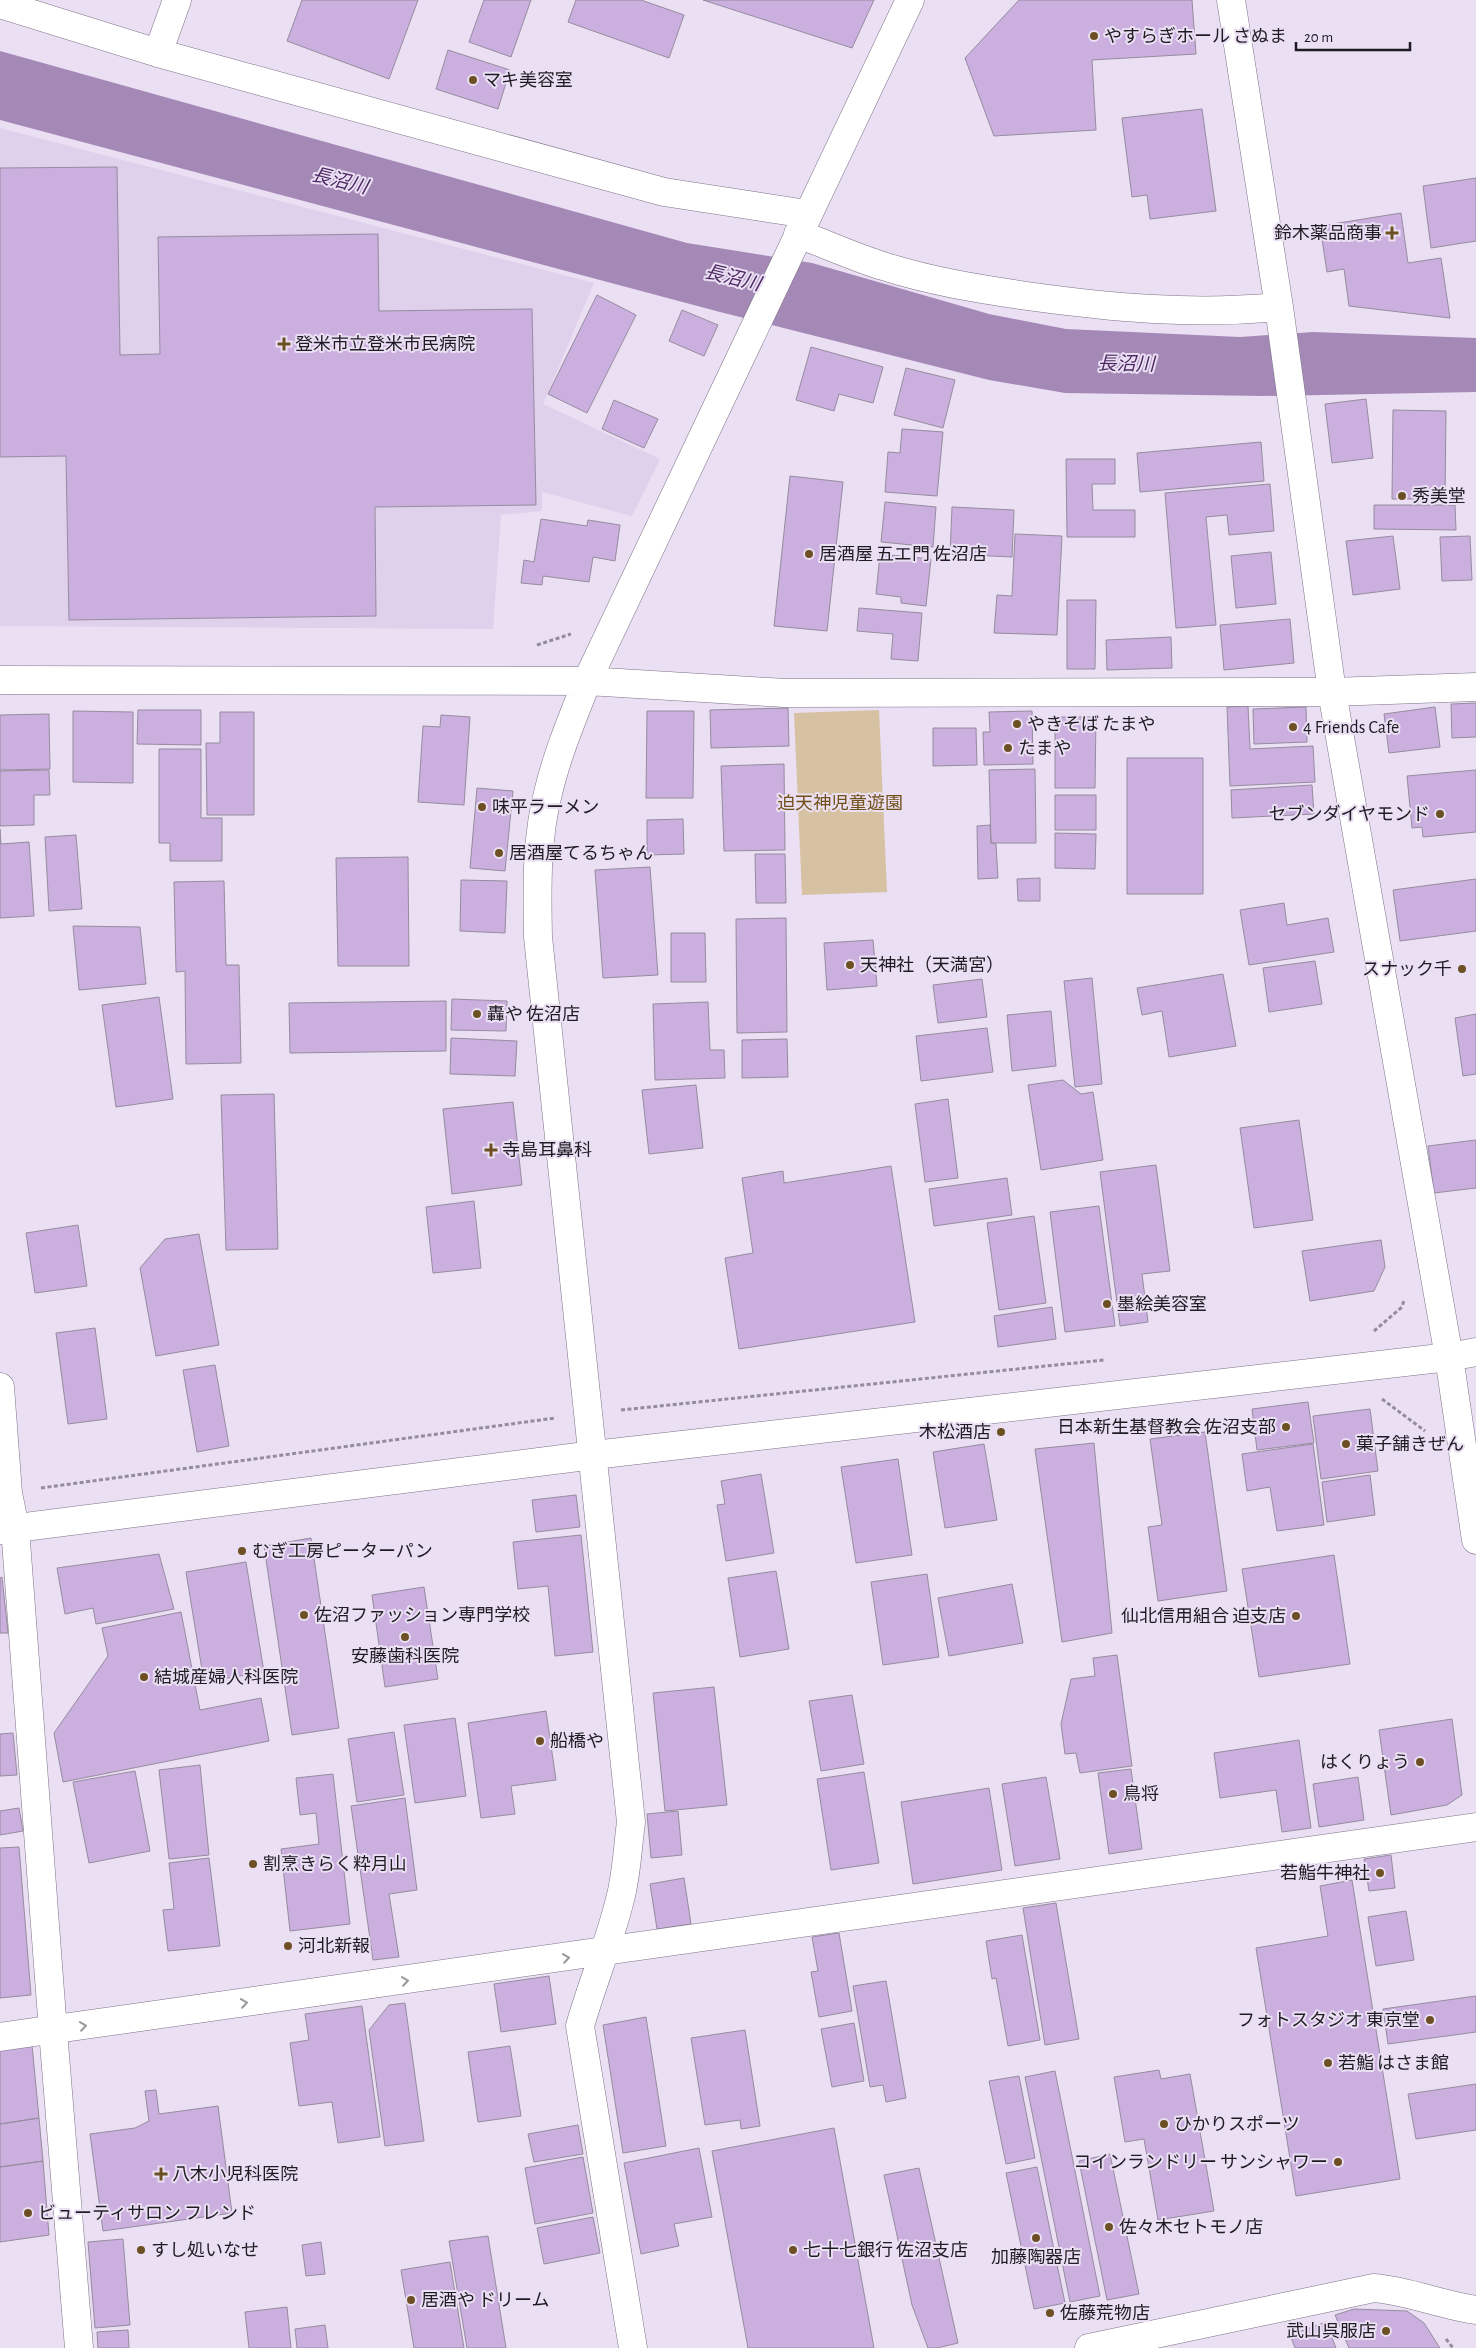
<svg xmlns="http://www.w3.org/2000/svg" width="1476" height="2348" viewBox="0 0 1476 2348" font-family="'Alegreya Sans','Noto Sans JP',sans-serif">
<rect width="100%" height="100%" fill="#eadff3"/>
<path fill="#dfd0eb" d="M0 128 594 283 543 404 660 459 632 516 542 492V511L501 515 493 629 0 626Z"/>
<path fill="#d6c1a2" d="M879 710 887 892 802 895 794 713Z"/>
<path fill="#a489b7" d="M0 51 687 243 812 263 989 314 1066 329 1240 337 1313 332 1476 338V392L1264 396 1065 393 989 380 720 312 0 120Z"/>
<path fill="#caafdf" stroke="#968c9e" d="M302 0H418L389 79 287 41Z
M484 0H531L511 57 469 42Z
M576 0H641L684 15 669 58 568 22Z
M703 0H874L852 48Z
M1019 0H1192L1196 54 1092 60 1096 130 994 136 965 58Z
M448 50 510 70 498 109 436 89Z
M1202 109 1216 211 1150 219 1147 195 1132 197 1122 118Z
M117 167 120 355 160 354 158 237 378 234 379 311 532 309 536 505 375 507 376 616 69 620 66 456 0 457V168Z
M1476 178V241L1431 248 1423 186Z
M1401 213 1408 263 1441 258 1450 318 1349 306 1344 269 1327 272 1320 226Z
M597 295 636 315 587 413 548 394Z
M682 310 718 325 704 356 669 341Z
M811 347 883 367 873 403 839 394 834 411 796 400Z
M906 368 955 380 943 428 894 415Z
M1366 399 1373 458 1332 463 1325 404Z
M614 400 658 419 644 448 602 429Z
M1393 410 1446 411 1445 499H1392Z
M902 429 943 432 937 496 885 492 888 452 900 453Z
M1261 442 1264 481 1140 492 1137 453Z
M1066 459H1115V484H1092L1093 510H1135V537H1067Z
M790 476 843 482 827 631 774 626Z
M1270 484 1274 531 1229 535 1227 515 1206 517 1216 625 1176 628 1165 493Z
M885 502 936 507 933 547 881 542Z
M1374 505H1455L1456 530 1374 529Z
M952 507 1014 510 1012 557 950 554Z
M541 519 587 526 588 520 620 525 615 561 593 557 589 582 543 576 542 585 521 583 524 560 534 562Z
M1015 534 1062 536 1057 635 994 633 997 595 1012 596Z
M1393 536 1400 589 1353 595 1346 541Z
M1470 536 1472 580 1442 581 1440 537Z
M1271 552 1276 604 1236 608 1231 556Z
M880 554 931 559 926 606 901 603V597L876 594Z
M1067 600H1096L1095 669H1067Z
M859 608 922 613 918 661 891 659 893 634 857 631Z
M1290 619 1294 663 1224 670 1220 625Z
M1171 637 1172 668 1107 670 1106 640Z
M1476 703V737L1452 738 1451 704Z
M1248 706 1250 749 1313 746 1315 782 1230 786 1227 707Z
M1306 707 1307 742 1254 744 1253 709Z
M1435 707 1440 747 1389 753 1384 714Z
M788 708 789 746 711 748 710 710Z
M138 710H201V745L137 744Z
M73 711 133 712V783L73 782Z
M647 711H694L693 798H646Z
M1032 711 1033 764 984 765 983 732H990L989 712Z
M220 712H254V815H207L206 743H220Z
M49 714 50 769 0 770V715Z
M441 715 470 717 464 805 418 802 423 726 440 727Z
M1055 717H1096L1095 788H1055Z
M933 728H976L977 765 933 766Z
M159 749H201V818H222V861H170V843H159Z
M1127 758H1203V894H1127Z
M784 764 785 850 724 851 721 766Z
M1035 769 1036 843H991L989 770Z
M49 770 50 795H34V825L0 826V771Z
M1476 770V832L1423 837 1422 827 1412 828 1407 776Z
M1312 785 1314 814 1232 818 1231 790Z
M477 788 513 791 505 871 470 868Z
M1055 795H1096V830H1055Z
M683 819 684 854 647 855V820Z
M990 825 991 843 996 844 998 878 978 879 977 826Z
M0 829 1 844 29 842 34 916 0 918Z
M1055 833 1096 834 1095 869 1055 868Z
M76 835 82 909 49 911 45 837Z
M755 854H785L786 903H756Z
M408 857 409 966H338L336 858Z
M650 867 658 975 603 978 595 870Z
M1040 878V901H1018L1017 879Z
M1476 879V931L1400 941 1393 890Z
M461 880 507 881 505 933 460 931Z
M224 881 226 965H239L241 1063 186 1064 185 971 176 972 174 882Z
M1284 903 1287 925 1328 918 1334 952 1249 965 1240 910Z
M786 918 787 1032 737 1033 736 919Z
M73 926 140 927 146 984 79 990Z
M671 933H705L706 982H671Z
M873 940 877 986 827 990 824 943Z
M1315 961 1322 1004 1269 1012 1263 968Z
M1223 974 1236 1046 1169 1057 1162 1011 1142 1015 1137 988Z
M1092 978 1102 1084 1075 1087 1064 981Z
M982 979 987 1017 938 1023 933 985Z
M159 997 173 1099 116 1107 102 1005Z
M452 999 507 1001 506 1031 451 1030Z
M446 1001V1051L290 1053 289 1003Z
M708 1002 710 1050H724L725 1078 655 1080 653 1004Z
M1051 1011 1056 1066 1012 1071 1007 1015Z
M1476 1014V1074L1463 1076 1455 1018Z
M987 1028 993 1072 921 1081 916 1036Z
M451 1038 517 1041 515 1076 450 1074Z
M787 1039 788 1077 742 1078V1040Z
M1063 1080 1081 1094 1093 1092 1103 1160 1041 1170 1028 1085Z
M696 1085 703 1148 649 1154 642 1090Z
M274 1094 278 1249 226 1250 221 1095Z
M948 1099 958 1178 925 1182 915 1104Z
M513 1102 522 1185 452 1194 443 1109Z
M1299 1120 1313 1220 1254 1228 1240 1128Z
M1476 1140V1188L1434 1193 1428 1146Z
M1156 1165 1170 1271 1142 1274 1148 1322 1120 1326 1100 1172Z
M891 1166 915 1322 739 1349 725 1258 753 1253 742 1178 783 1171 784 1183Z
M1007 1178 1012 1215 934 1226 929 1189Z
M474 1201 481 1268 433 1273 426 1207Z
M1099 1206 1115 1326 1065 1332 1050 1212Z
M1034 1216 1046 1303 999 1310 987 1223Z
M78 1225 87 1286 35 1293 26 1233Z
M199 1234 219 1345 156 1356 140 1268 165 1239Z
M1381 1240 1385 1267 1374 1291 1310 1301 1302 1251Z
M1052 1307 1056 1339 998 1347 994 1316Z
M95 1328 107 1419 68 1424 56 1333Z
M215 1365 229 1446 197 1452 183 1370Z
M1308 1402 1314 1443 1257 1450 1252 1409Z
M1370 1409 1378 1471 1321 1479 1313 1416Z
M1205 1432 1227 1591 1158 1601 1148 1527 1162 1525 1150 1439Z
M1094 1443 1112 1633 1062 1642 1035 1449Z
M984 1444 997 1520 945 1528 933 1452Z
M1313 1444 1324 1525 1277 1531 1270 1487 1247 1491 1242 1454Z
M898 1459 912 1555 856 1563 841 1467Z
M761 1474 774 1553 726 1561 717 1505 725 1504 721 1481Z
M1370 1475 1375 1515 1327 1522 1322 1482Z
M576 1495 580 1527 536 1532 532 1500Z
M581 1535 593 1652 555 1656 548 1586 518 1589 513 1542Z
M311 1538 339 1728 292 1735 264 1546Z
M159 1554 174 1609 96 1624 93 1608 65 1614 57 1568Z
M1334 1555 1350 1664 1259 1677 1242 1569Z
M246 1562 264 1672 204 1682 186 1572Z
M776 1571 789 1649 740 1657 728 1578Z
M927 1574 939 1657 883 1665 871 1582Z
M2 1577 8 1633H0V1578Z
M1012 1584 1023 1643 949 1656 938 1598Z
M424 1587 438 1679 385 1687 372 1595Z
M181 1612 200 1710 261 1698 269 1741 63 1782 54 1733 108 1656 102 1628Z
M1117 1655 1132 1766 1080 1773 1076 1753 1065 1754 1061 1724 1071 1679 1095 1676 1093 1658Z
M714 1687 727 1805 665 1811 653 1693Z
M852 1695 864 1764 821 1771 809 1701Z
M546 1711 556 1780 511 1786 515 1814 481 1818 468 1723Z
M455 1718 466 1796 415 1803 404 1725Z
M1452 1719 1462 1795 1447 1805 1391 1815 1379 1730Z
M394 1732 404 1795 357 1802 348 1739Z
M13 1733 17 1775 0 1776V1734Z
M1299 1740 1311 1828 1282 1832 1276 1790 1220 1798 1214 1753Z
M200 1765 209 1855 169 1859 159 1770Z
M1131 1769 1142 1849 1109 1854 1098 1773Z
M135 1771 150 1851 89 1863 73 1782Z
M864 1772 879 1863 831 1870 817 1779Z
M333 1774 350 1924 290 1931 281 1849 319 1844 316 1813 300 1815 296 1778Z
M1046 1777 1060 1859 1015 1866 1002 1784Z
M1358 1777 1364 1820 1319 1827 1313 1784Z
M989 1788 1002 1870 913 1884 901 1802Z
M405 1798 417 1890 389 1894 399 1957 373 1960 351 1806Z
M19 1808 23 1831 0 1835V1811Z
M678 1811 682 1855 651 1858 647 1814Z
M19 1847 31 1995 0 1998V1848Z
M1391 1855 1395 1888 1369 1891 1364 1859Z
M209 1858 220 1946 168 1951 163 1910 174 1909 169 1863Z
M684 1878 691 1924 657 1929 650 1884Z
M1352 1880 1400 2179 1296 2196 1256 1948 1328 1936 1320 1886Z
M1056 1903 1079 2039 1045 2045 1023 1908Z
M1406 1911 1414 1960 1376 1966 1368 1917Z
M839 1933 852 2011 819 2017 811 1972 818 1971 812 1937Z
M1022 1935 1040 2040 1008 2046 996 1978 992 1979 986 1941Z
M549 1976 556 2024 501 2032 494 1984Z
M886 1981 906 2098 886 2102 883 2085 870 2087 853 1986Z
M1476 1996V2032L1388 2044 1383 2009Z
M405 2003 424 2141 385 2146 369 2030 389 2005Z
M362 2006 380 2137 338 2143 332 2102 299 2106 290 2043 309 2040 305 2014Z
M646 2017 666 2146 623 2153 603 2025Z
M854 2023 864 2081 832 2087 821 2029Z
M745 2030 760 2126 741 2129 740 2120 705 2125 691 2038Z
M32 2045 39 2118 0 2124V2049Z
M510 2046 521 2116 478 2122 468 2052Z
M1159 2070 1161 2079 1190 2074 1214 2211 1158 2220 1144 2139 1125 2142 1114 2077Z
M1055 2071 1100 2296 1070 2302 1025 2077Z
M1019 2076 1035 2158 1006 2164 989 2081Z
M1476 2084V2130L1416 2139 1408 2094Z
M156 2090 159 2114 218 2106 232 2213 103 2231 90 2134 135 2128 149 2121 145 2091Z
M39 2118 43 2161 0 2167V2124Z
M578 2125 583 2154 534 2162 528 2134Z
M834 2128 874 2348H748L712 2151Z
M699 2148 712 2217 674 2224 679 2246 641 2254 624 2163Z
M1110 2154 1139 2294 1107 2300 1079 2161Z
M583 2157 593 2213 535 2224 525 2168Z
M43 2161 49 2235 0 2242V2167Z
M1037 2167 1065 2303 1034 2309 1006 2173Z
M919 2168 958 2343 937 2348H928L912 2305 884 2175Z
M593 2217 600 2253 544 2264 537 2228Z
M488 2236 506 2348H467L449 2241Z
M123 2239 130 2325 95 2328 88 2242Z
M321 2242 325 2274 306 2276 302 2245Z
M450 2262 464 2348H414L401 2270Z
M287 2307 291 2348H249L245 2312Z
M1354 2309 1407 2311 1424 2323 1440 2348H1349L1335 2315Z
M1326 2322 1336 2348H1295L1290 2335Z
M325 2325 328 2348H297L295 2329Z
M128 2330 129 2348H98L97 2332Z"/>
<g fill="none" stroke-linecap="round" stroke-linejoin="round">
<defs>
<path id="minor" d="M0 4 158 53 664 192 807 214
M158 53 177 0
M798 234C826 244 854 257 883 266 929 281 979 289 1027 296 1113 308 1193 315 1279 307
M0 680 587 681 785 693 1332 692 1476 687
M0 1387 8 1493 15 1528 53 2031 79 2348
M0 1530 594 1455 1449 1357 1332 692 1279 307 1231 0
M0 2037 1476 1827
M633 2348 580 2026C593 1980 612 1937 622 1891 627 1868 628 1844 631 1822L538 937C537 888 536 837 549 789 558 752 573 717 587 681L910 0
M1089 2348 1374 2288C1409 2291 1441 2305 1476 2310"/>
<path id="highway" d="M1476 1352 1449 1357 1476 1540"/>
</defs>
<use href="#minor" stroke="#7d7385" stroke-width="29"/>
<use href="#highway" stroke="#7d7385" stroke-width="29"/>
<path stroke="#948c9a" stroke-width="3" stroke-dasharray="4 2.5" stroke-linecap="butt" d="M537 645 571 634
M1374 1331 1402 1307 1404 1300
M1382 1399 1425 1431
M621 1410 1104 1360
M41 1488 555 1418
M1446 2339 1453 2348"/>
<use href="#minor" stroke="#fff" stroke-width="28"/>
<use href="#highway" stroke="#fff" stroke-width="28"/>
</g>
<defs><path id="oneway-chevron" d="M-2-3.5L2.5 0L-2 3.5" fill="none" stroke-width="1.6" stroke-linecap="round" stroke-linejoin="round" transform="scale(1.25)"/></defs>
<g stroke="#9a989c">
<use href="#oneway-chevron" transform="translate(566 1958) rotate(-8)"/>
<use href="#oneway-chevron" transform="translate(405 1981) rotate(-8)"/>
<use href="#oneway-chevron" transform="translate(244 2003) rotate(-8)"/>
<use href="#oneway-chevron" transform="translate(83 2026) rotate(-8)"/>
</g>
<g fill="#6c5023" stroke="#eadff3" stroke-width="2">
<circle cx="1094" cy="36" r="5"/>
<circle cx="473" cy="80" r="5"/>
<path d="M1389.5 225.5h5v5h5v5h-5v5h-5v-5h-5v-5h5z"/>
<path d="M281.5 336.5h5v5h5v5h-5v5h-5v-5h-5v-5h5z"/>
<circle cx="1402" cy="496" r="5"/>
<circle cx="809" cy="554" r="5"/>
<circle cx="1017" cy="724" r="5"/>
<circle cx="1293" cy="727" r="5"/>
<circle cx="1008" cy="748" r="5"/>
<circle cx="482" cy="807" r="5"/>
<circle cx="1440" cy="814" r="5"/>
<circle cx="499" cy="853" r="5"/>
<circle cx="850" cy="965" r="5"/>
<circle cx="1462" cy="969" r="5"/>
<circle cx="477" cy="1014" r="5"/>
<path d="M488.5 1142.5h5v5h5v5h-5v5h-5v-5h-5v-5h5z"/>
<circle cx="1107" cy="1304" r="5"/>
<circle cx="1286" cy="1427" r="5"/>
<circle cx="1001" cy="1432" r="5"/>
<circle cx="1346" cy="1444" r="5"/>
<circle cx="242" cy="1551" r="5"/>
<circle cx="304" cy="1615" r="5"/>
<circle cx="1296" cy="1616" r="5"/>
<circle cx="405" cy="1637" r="5"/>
<circle cx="144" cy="1677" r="5"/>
<circle cx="540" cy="1741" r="5"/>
<circle cx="1420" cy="1762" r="5"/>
<circle cx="1113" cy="1794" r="5"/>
<circle cx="253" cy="1864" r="5"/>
<circle cx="1380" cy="1873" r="5"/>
<circle cx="288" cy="1946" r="5"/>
<circle cx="1430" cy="2020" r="5"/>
<circle cx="1328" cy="2063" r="5"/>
<circle cx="1164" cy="2124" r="5"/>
<circle cx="1338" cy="2162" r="5"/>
<path d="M158.5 2166.5h5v5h5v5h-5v5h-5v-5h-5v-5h5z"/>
<circle cx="28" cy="2213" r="5"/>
<circle cx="1109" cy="2227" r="5"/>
<circle cx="1036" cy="2238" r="5"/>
<circle cx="141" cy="2250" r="5"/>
<circle cx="793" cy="2250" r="5"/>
<circle cx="411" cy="2300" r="5"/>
<circle cx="1050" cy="2313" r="5"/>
<circle cx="1386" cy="2331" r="5"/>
</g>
<g text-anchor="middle" stroke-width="4" stroke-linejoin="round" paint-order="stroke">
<g font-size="18" fill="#1f1b22" stroke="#eadff3" text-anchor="start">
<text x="1104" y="42">やすらぎホール さぬま</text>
<text x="483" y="86">マキ美容室</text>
<text x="1382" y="239" text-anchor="end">鈴木薬品商事</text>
<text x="295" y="350">登米市立登米市民病院</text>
<text x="1412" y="502">秀美堂</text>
<text x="819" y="560">居酒屋 五エ門 佐沼店</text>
<text x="1027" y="730">やきそば たまや</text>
<text x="1303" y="733">4 Friends Cafe</text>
<text x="1018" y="754">たまや</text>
<text x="492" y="813">味平ラーメン</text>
<text x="1430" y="820" text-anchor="end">セブンダイヤモンド</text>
<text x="509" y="859">居酒屋てるちゃん</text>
<text x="860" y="971">天神社（天満宮）</text>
<text x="1452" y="975" text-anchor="end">スナック千</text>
<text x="487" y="1020">轟や 佐沼店</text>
<text x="502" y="1156">寺島耳鼻科</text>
<text x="1117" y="1310">墨絵美容室</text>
<text x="1276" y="1433" text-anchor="end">日本新生基督教会 佐沼支部</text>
<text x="991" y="1438" text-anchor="end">木松酒店</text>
<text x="1356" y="1450">菓子舗きぜん</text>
<text x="252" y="1557">むぎ工房ピーターパン</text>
<text x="314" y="1621">佐沼ファッション専門学校</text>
<text x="1286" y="1622" text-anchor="end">仙北信用組合 迫支店</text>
<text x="405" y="1662" text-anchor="middle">安藤歯科医院</text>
<text x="154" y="1683">結城産婦人科医院</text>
<text x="550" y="1747">船橋や</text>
<text x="1410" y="1768" text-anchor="end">はくりょう</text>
<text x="1123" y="1800">鳥将</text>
<text x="263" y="1870">割烹きらく粋月山</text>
<text x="1370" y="1879" text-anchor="end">若鮨牛神社</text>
<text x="298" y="1952">河北新報</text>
<text x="1420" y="2026" text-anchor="end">フォトスタジオ 東京堂</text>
<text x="1338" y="2069">若鮨 はさま館</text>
<text x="1174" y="2130">ひかりスポーツ</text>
<text x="1328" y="2168" text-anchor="end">コインランドリー サンシャワー</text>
<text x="172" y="2180">八木小児科医院</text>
<text x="38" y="2219">ビューティサロン フレンド</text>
<text x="1119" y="2233">佐々木セトモノ店</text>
<text x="151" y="2256">すし処いなせ</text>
<text x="803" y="2256">七十七銀行 佐沼支店</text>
<text x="1036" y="2263" text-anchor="middle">加藤陶器店</text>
<text x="421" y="2306">居酒や ドリーム</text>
<text x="1060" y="2319">佐藤荒物店</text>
<text x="1376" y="2337" text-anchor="end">武山呉服店</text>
</g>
<g font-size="18" fill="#705017" stroke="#eadff3">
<text x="840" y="809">迫天神児童遊園</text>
</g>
<g font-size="19" font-style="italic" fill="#4c2862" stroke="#eadff3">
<text transform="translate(340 180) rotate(14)" y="7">長沼川</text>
<text transform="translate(733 277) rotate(14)" y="7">長沼川</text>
<text transform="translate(1126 363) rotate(1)" y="7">長沼川</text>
</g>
</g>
<path d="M1296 42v8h114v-8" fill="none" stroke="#1f1b22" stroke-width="2.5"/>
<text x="1304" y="42" font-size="15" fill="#1f1b22" stroke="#eadff3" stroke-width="4" paint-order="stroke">20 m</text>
</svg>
